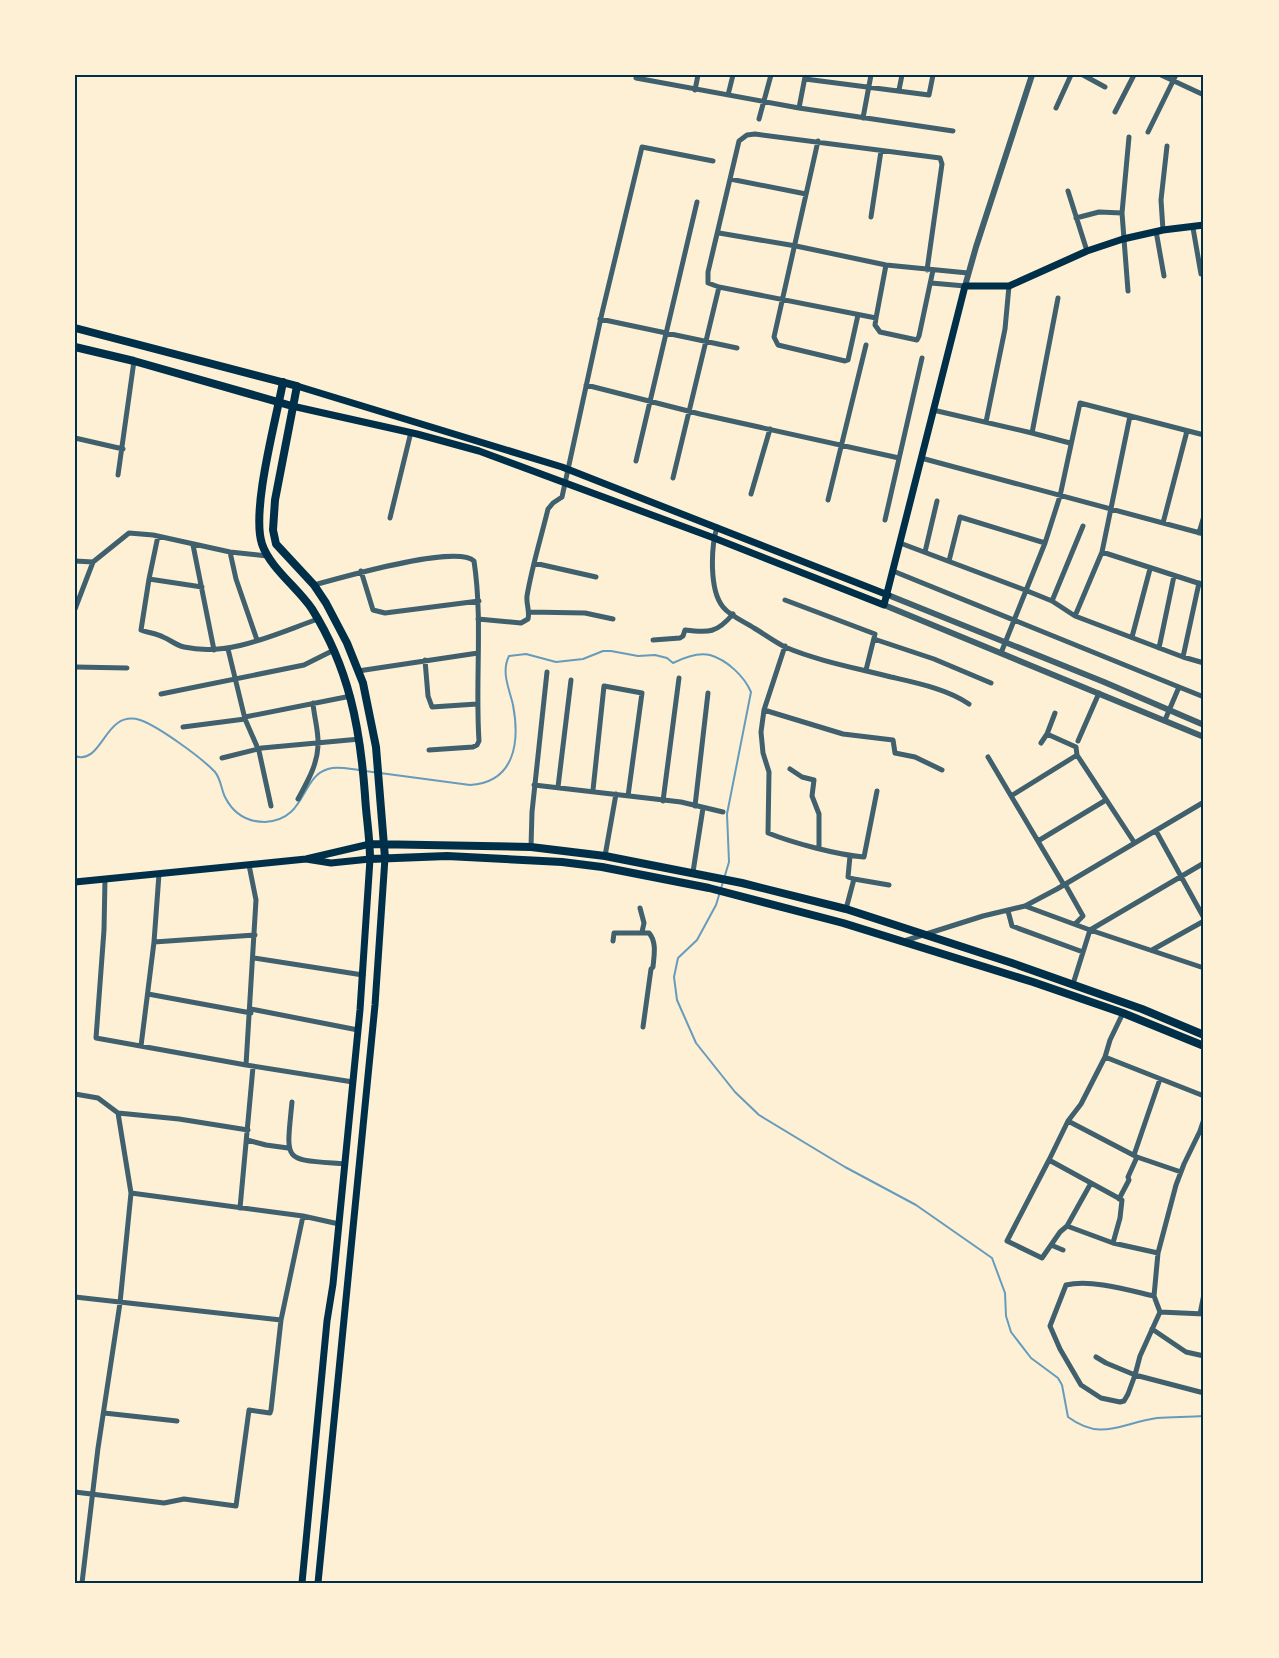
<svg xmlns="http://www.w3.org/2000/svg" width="1279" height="1658" viewBox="0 0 1279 1658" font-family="'Source Sans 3',sans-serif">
<rect width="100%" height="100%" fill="#fdf0d5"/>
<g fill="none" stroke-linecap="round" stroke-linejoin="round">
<path stroke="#669bbc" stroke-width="2" d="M75 756C103 766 104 709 140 720 158 726 202 758 215 772 221 779 221 789 225 797 233 813 247 822 265 822 307 820 300 777 328 769 338 766 349 769 359 770
M365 771 470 785C515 782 520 742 513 705 509 688 501 672 509 656L526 654 556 662 583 659 603 651H611L638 656 655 655 667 658 673 663C683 658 698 652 710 655 727 660 744 676 751 692L727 814 729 862 716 905 697 940 678 958 674 977 677 1000 696 1043 735 1092 759 1115 845 1167 916 1205 992 1258 1005 1293 1006 1316 1011 1332 1031 1358 1058 1378 1062 1385 1068 1417C1102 1442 1121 1423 1157 1418 1172 1417 1188 1417 1204 1416"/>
<path stroke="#3f606c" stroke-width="5" d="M637 75 636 78 799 108 953 131
M1083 75 1105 87
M1161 75 1204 95
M805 79 929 95 933 75
M695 90 698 75
M899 90 902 75
M728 95 733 75
M799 108 805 77
M1056 108 1071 75
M1115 112 1134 75
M863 118 871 75
M759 119 771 75
M1148 132 1176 75
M818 141 774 337 778 345 845 361 848 360 858 315
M730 179 806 194
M1068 191 1087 251
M1122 213 1129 137
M871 217 881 151
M1076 218 1099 212 1122 213 1128 291
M1193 228 1201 274
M1163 230 1161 200 1167 146
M1156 231 1164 276
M719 233 796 246 886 265 968 273
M927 270 942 164 940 158 755 134 747 135 739 141 708 272V283L719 287 876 318 875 325 880 332 917 340 919 336 933 270
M931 283 965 286
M876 318 886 265
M600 319 737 348
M586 385 700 414 899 458
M933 410 1032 433 1070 443
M986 422 1005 329 1009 286
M1032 433 1058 298
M75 438 123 449
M921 458 1204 534
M636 461 697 202
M118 475 134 361
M673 478 719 287
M751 494 770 429
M828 500 866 345
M390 518 411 432
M885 520 922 358
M1163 523 1187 431
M717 527C711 547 709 590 723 607 730 616 745 622 754 628 764 634 775 642 785 647 818 661 856 668 891 677 917 683 947 689 969 704
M1199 533 1204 516
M158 536 149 579 141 630C148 633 156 633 163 637 171 640 175 645 184 647 230 657 275 634 318 619
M900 543 1025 590 1052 601 1075 616 1183 657 1204 663
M193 545 214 650
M230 552 236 579 257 640
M925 552 937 501
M1102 552 1204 585
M75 561 93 562 129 533 153 535 230 552 267 556
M949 561 960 517 1045 543
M534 563 596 577
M361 571 373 610 385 613 479 601
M893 571 1179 687 1165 720
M149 579 202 587
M314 585C340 578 456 544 474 561 483 620 475 681 479 741L477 745 473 747 429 750
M785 600 875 634 866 670
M1052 601 1083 526
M75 609 93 562
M529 612 585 613 613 619
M1075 616 1102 552 1130 416
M478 619 521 623 528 619C530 611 526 604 527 596 532 566 541 538 548 509L553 503 562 497 602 313 642 147 713 161
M1132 637 1150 569
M874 639 934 659 991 683
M653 640 680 638 683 636 685 630C709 633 717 633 733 614
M785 646 764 710 761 732 763 753 769 772 768 833C793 843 838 855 864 857L877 791
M1159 648 1174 576
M228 649 245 719 259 751 271 806
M1001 653 1045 543 1060 496 1080 403 1204 435
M1183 657 1199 583
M425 660 428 696 432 707 477 704
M75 667 127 668
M358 671 478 653
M1179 687 1204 697
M161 694 304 665 334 650
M764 710 843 734 893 740 895 753 915 757 942 770
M1055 713 1047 734 1076 747 1077 755 1134 842
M245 717 351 696
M183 727 245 719
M1078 741 1099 693
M1041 743 1047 734
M988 757 1064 885
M222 758 262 748 360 739
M790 769 802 777 814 780 812 796 819 814V848
M534 785 681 802 723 812
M558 787 571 680
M593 790 604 686 642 693 628 796
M1011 796 1077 755
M298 799C307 782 317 766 318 746 319 732 314 717 313 703
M663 801 679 678
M695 806 708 693
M1156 831 1204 918
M1038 841 1106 800
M531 847 532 812 547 672
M605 856 616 794
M693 872 703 808
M105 879 104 930 96 1038 246 1065 353 1082
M854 879 889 885
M1065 884 1083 916 1075 924
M1025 906 1090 930 1073 984
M640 908 644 923 642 932
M846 909 854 879 848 877 850 856
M1008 911 1012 926 1083 952
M1090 930 1204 863
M1090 930 1204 968
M613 941 614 933H649C657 942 654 956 653 967L651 969 643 1027
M904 941 983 916 1025 906 1057 889 1204 802
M154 942 255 935
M1152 950 1204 921
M254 958 363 975
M148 994 251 1013
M251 1009 358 1030
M141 1046 154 942 159 874
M1105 1057 1204 1096
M246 1065 256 900 249 865
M75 1094 98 1098 118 1113 131 1193 120 1303 98 1448 82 1583
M292 1102C286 1164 282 1159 345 1164
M118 1113 179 1119 248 1130
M1204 1119 1200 1131 1204 1132
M1068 1121 1137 1157 1181 1172
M247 1140 266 1145 288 1148
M1134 1155 1160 1079
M1049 1160 1068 1121 1081 1104 1105 1057 1110 1040 1123 1013
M131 1193 303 1216 339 1224
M1119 1199 1129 1180 1128 1177 1137 1157
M240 1208 253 1067
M1067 1226 1091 1183
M1113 1243 1120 1218 1122 1200 1049 1160 1007 1241 1042 1258 1060 1232 1067 1226 1113 1243 1158 1253
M1051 1245 1063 1250
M75 1297 281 1320
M1160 1312 1154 1296 1158 1253 1176 1185 1184 1164 1200 1131
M1200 1314 1204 1294
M1204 1314 1160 1312 1140 1356 1135 1375 1204 1393
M1152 1329 1186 1352 1204 1356
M1096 1357 1106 1363 1135 1375 1128 1394 1124 1401 1120 1402 1101 1398 1081 1385 1060 1349 1050 1326 1066 1285C1091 1279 1128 1290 1154 1296
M104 1413 177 1421
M75 1492 164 1503 184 1499 236 1506 249 1410 270 1413 271 1410 281 1320 303 1216"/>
<path stroke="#3f606c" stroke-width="6" d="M965 286 976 247 1032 75
M888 595 1104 682 1204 725
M884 605 1204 737"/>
<path stroke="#003049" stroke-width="7" d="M297 386 562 467 888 595
M292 406 417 434 479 451 714 538 884 605 965 286H1009L1087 251 1123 239 1163 230 1204 225
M75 882 306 859 370 844
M302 1583 327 1321 333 1284 360 1010 370 859 331 863 306 859
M318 1583 375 1005 385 858"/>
<path stroke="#003049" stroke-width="8" d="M75 328 297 386 275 500 273 530 276 544 314 585 326 603 347 643 363 683 376 747 385 858
M75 347 134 361 292 406
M283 382C276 420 251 510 262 544 270 568 298 588 312 609 349 668 360 727 365 795 366 816 370 837 370 859L447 856 562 862 602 867 709 888 843 923 1033 982 1123 1013 1204 1046
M370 844 531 847 605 856 742 883 846 909 1012 963 1142 1009 1204 1035"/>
</g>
<rect width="1279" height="1658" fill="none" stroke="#fdf0d5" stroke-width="153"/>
<rect x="76" y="76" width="1126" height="1506" fill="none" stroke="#003049" stroke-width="2"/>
</svg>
